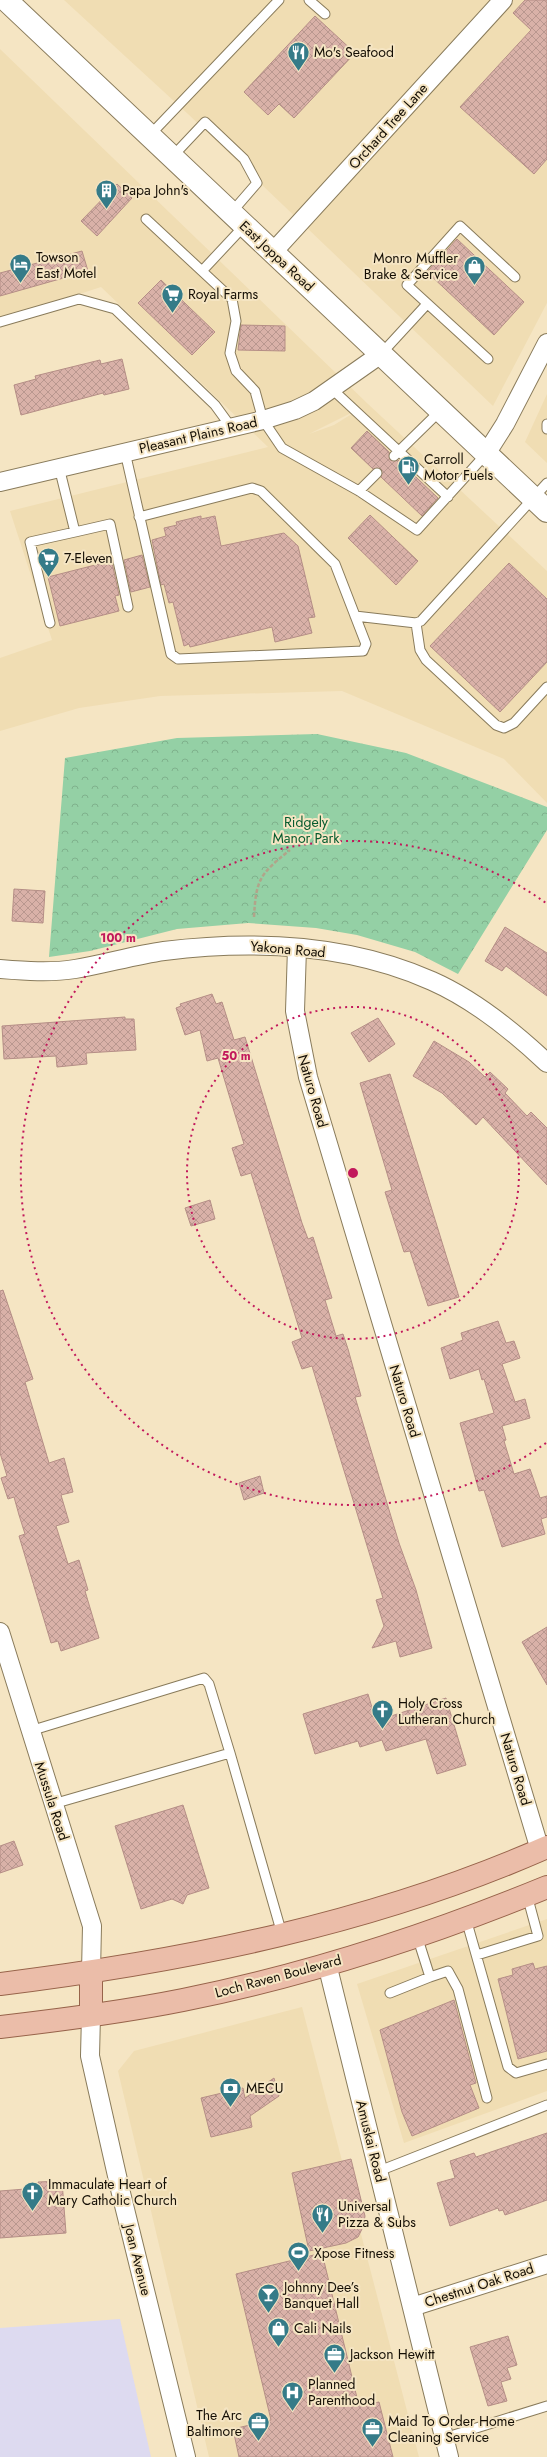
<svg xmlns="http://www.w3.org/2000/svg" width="547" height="2457" viewBox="0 0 547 2457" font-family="Jost,sans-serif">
<defs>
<pattern id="park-crowns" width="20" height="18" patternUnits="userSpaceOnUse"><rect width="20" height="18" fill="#94d0a5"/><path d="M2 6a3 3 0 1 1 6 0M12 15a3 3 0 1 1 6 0" fill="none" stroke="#7fb18c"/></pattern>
<pattern id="building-cross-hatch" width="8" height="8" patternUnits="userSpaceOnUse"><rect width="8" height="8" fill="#d9b1a8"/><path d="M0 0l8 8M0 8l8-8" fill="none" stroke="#b9978f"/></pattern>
</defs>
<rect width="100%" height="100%" fill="#f5e5c3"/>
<path fill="#f0ddb3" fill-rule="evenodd" d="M64 0H547V303L493 406 188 114Z
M0 49 368 404 547 571V803L504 759 342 691 160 696 79 708 0 731V658L52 640 10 511 268 447 101 287 0 320ZM363 407 334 425 309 434Z
M547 394V463L525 442Z
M547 1919V2091L404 2143 357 1984Z
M302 2007 419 2457H209L118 2071 134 2051Z"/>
<path fill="#dddaf0" d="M120 2319 151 2457H0V2328Z"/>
<path fill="url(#park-crowns)" d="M317 734 406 753 547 807V830L458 974 415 952 357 935 316 928 248 923 177 929 90 951 49 957 65 758 177 738Z"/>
<path fill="url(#building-cross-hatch)" stroke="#b58e86" d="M525 0H547V159L534 174 460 107 531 30 513 13Z
M315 16 355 53 294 118 279 104 268 115 244 92Z
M117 184 132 198 97 236 81 221Z
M457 239 524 302 494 335 427 272Z
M82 251 88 271 0 296V273Z
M161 280 215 332 192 355 138 303Z
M241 325 285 326V351L238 350Z
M122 359 129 389 104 395 103 393 21 415 14 385 36 379 35 376 100 360 101 364Z
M367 431 389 452 390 460H398L438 498 422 516 381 477V469H373L351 448Z
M370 515 418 561 396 585 348 538Z
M201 516V519L215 516 221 546 284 533 298 546 315 617 308 618 312 633 275 642 272 627 190 647 189 644 184 646 173 602 169 603 164 584 161 585 152 540 166 536 164 528 177 525 176 522Z
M142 555 150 587 131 592 124 560Z
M107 562 112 563 119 595 115 596 119 611 60 626 48 577Z
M509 563 547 599V662L500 712 430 646Z
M14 889 45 891 43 923 12 921Z
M505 927 547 953V996L506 966 502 971 485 961Z
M212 994 216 1004 222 1002 234 1040 245 1037 302 1223 308 1239 313 1237 332 1298 325 1300 336 1336 343 1334 348 1349 361 1396 355 1397 399 1543 416 1590 432 1648 400 1657 396 1641 372 1648 384 1626 376 1600 383 1598 312 1366 302 1369 292 1342 302 1338 251 1173 241 1176 232 1148 244 1144 229 1095 218 1058 207 1061 200 1030 185 1035 176 1008 181 1006 180 1004Z
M125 1017V1019H134L136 1050 86 1053 87 1064 57 1067 56 1056 4 1059 2 1026Z
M378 1018 395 1044 369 1062 351 1033Z
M434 1041 469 1062 485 1077 490 1072 508 1089 505 1093 527 1116 531 1112 547 1128V1185L483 1117 476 1125 442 1093 413 1076Z
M390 1074 459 1297 428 1306 410 1251 404 1252 385 1192 392 1190 360 1083Z
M210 1200 215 1219 191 1226 185 1208Z
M3 1290 33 1379 25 1382 49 1463 64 1458 73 1492 61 1495 69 1522 56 1526 68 1564 79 1560 88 1590 85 1591 99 1638 61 1651 58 1641 51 1643 19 1536 25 1534 19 1515 14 1497 8 1499 1 1478 7 1476 0 1453V1291Z
M498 1321 506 1343 514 1341 520 1358 502 1364 515 1402 525 1399 530 1418 502 1426 506 1440 504 1441 514 1474 530 1469 540 1498 547 1496V1517L541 1519 545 1534 502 1547 484 1490 479 1491 460 1423 494 1413 484 1379 482 1380 479 1369 450 1379 441 1348 463 1340 461 1333Z
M260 1476 264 1493 244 1500 239 1483Z
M547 1627V1685L522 1642Z
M368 1694 376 1721 446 1698 466 1765 437 1774 426 1739 386 1751 382 1740 360 1747 358 1741 315 1754 303 1714Z
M183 1805 209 1888 187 1895 183 1904 172 1899 141 1909 115 1826Z
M14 1841 23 1865 0 1873V1846Z
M533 1963 535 1969 547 1966V2051L518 2059 498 1979 513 1975 512 1969Z
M454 2000 476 2083 470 2085 479 2108 412 2136 402 2112 380 2030Z
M274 2078 279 2096 250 2116 252 2127 211 2137 201 2098 243 2088 245 2098Z
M547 2133V2200L505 2215 503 2210 499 2211 498 2208 450 2226 437 2183 455 2178 450 2161 474 2153 476 2157Z
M351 2159 365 2216 363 2227 358 2237 346 2243 309 2251 292 2173Z
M62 2181 66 2233 0 2238V2191L38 2188V2182Z
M322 2253 359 2406 379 2402 393 2457H239L233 2429 271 2420 236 2274Z
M508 2336 517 2365 507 2368 511 2379 501 2382 507 2401 488 2406 470 2347Z"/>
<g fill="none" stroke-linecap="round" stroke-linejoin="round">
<defs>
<path id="service" d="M309 0 325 14
M150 135 279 0
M172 157 205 122 244 159 257 183 231 213
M146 219 232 299 236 321 230 353 236 371 255 391 263 420 282 448 359 491 417 530 486 454
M202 271 245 225
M0 322 79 299 115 309 215 405 231 427
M381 354 427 304
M488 359 407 285 460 226 515 277
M332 389 448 497
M547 424V429
M125 452 171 654 178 659 363 651 366 644 335 564 261 491 252 488 139 517
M394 456 440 411
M59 467 75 532 110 524 128 607
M359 491 377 473
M355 616 416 623 421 621 547 483
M50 623 30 542 75 532
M416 623 420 650 426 660 496 725 504 728 514 723 547 687
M30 1731 204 1678 209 1684 230 1753
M53 1804 230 1753 282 1934
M466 1919 508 2067 516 2073 547 2064
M477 1955 538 1936 527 1895
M430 1977 448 1971 458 1989 487 2098
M390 1993 430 1977 417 1936
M379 2171 547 2105
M444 2438 547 2406"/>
<path id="minor" d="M273 252 503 0
M486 454 505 424 547 343
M0 482 263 420 295 410 314 401 381 354
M297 948 295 1011 308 1077 540 1850
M0 969C25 971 50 973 75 969 105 964 135 955 164 951 253 940 349 944 432 981 475 1000 513 1031 547 1063
M0 1632 92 1926 91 1972
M327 1964 449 2457
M91 2015 90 2056 120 2189 186 2457
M412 2307 547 2264"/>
<path id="secondary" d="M6 0 547 511"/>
<path id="primary" d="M91 1972V2015
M0 1984C186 1961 375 1923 547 1847
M0 2027C61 2020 123 2012 183 2000 307 1975 430 1935 547 1887"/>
</defs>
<use href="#service" stroke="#897b5b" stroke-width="11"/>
<use href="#minor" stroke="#897b5b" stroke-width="20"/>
<use href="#secondary" stroke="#897b5b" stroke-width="24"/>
<use href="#primary" stroke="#97634a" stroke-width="24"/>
<path stroke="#b1a48a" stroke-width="2.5" stroke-dasharray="4 2" stroke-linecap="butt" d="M254 917C256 879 260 874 290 850"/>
<use href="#service" stroke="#fff" stroke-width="9"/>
<use href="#minor" stroke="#fff" stroke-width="18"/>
<use href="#secondary" stroke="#fff" stroke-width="22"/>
<use href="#primary" stroke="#ebbda9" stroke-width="22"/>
</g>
<g fill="none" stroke="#c2185b" stroke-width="2" stroke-dasharray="2 4">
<circle cx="353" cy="1173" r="166"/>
<path d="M546 1443A332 332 0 1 1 546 903"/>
</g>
<defs>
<symbol id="restaurant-pin" viewBox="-11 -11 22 30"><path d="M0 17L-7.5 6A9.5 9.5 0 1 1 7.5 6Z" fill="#357b88" stroke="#f5e5c3"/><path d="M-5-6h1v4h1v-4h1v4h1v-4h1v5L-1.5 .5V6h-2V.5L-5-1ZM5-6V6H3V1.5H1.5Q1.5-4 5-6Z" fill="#fff"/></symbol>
<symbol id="building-pin" viewBox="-11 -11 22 30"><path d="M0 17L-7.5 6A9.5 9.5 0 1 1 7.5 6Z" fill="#357b88" stroke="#f5e5c3"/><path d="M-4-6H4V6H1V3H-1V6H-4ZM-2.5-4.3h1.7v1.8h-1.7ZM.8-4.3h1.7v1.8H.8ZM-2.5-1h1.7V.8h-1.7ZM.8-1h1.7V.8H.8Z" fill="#fff"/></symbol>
<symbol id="hotel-pin" viewBox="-11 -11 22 30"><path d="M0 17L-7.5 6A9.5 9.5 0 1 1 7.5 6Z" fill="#357b88" stroke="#f5e5c3"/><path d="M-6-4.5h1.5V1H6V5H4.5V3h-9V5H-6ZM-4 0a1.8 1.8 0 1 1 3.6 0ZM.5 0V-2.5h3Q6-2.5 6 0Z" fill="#fff"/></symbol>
<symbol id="shop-pin" viewBox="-11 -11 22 30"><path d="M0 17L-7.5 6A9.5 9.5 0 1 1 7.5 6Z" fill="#357b88" stroke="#f5e5c3"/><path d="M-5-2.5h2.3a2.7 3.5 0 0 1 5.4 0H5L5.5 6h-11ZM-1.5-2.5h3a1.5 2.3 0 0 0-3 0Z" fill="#fff"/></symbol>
<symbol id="supermarket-pin" viewBox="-11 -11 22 30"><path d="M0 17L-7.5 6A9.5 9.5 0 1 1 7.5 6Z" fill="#357b88" stroke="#f5e5c3"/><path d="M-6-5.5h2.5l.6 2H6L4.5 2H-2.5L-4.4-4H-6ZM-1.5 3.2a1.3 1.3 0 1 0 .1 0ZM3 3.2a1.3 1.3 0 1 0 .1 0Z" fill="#fff"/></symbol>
<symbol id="fuel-pin" viewBox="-11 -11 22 30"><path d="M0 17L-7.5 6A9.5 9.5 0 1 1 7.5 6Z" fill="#357b88" stroke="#f5e5c3"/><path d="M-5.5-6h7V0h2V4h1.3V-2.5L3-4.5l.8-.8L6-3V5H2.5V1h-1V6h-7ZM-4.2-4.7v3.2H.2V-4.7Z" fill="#fff"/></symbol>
<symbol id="church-pin" viewBox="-11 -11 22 30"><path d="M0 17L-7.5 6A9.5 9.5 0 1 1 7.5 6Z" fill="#357b88" stroke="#f5e5c3"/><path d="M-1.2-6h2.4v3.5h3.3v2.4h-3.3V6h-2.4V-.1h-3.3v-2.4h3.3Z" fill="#fff"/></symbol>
<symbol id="bank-pin" viewBox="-11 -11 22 30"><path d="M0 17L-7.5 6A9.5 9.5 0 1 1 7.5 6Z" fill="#357b88" stroke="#f5e5c3"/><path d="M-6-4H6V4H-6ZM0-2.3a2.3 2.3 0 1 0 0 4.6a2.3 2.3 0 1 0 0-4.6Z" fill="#fff"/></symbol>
<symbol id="stadium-pin" viewBox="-11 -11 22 30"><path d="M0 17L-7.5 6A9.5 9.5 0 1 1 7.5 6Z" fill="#357b88" stroke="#f5e5c3"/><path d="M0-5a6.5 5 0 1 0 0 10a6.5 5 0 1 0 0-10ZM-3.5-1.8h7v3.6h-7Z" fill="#fff"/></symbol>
<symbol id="bar-pin" viewBox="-11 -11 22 30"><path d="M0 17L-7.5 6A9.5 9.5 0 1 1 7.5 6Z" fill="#357b88" stroke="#f5e5c3"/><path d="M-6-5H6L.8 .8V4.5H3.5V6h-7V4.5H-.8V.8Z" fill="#fff"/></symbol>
<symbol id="office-pin" viewBox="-11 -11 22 30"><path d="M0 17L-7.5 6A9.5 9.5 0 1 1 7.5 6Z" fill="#357b88" stroke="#f5e5c3"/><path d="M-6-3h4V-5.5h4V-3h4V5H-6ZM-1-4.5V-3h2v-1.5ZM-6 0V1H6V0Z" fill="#fff"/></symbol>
<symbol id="hospital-pin" viewBox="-11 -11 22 30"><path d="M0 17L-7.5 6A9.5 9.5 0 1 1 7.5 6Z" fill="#357b88" stroke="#f5e5c3"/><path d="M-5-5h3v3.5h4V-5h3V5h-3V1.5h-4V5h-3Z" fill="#fff"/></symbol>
</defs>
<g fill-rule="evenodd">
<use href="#restaurant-pin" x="286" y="40" width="25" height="34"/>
<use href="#building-pin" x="94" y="178" width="25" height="34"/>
<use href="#hotel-pin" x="8" y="252" width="25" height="34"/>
<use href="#shop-pin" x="462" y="254" width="25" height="34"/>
<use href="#supermarket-pin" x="160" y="282" width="25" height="34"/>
<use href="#fuel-pin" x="396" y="454" width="25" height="34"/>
<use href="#supermarket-pin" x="36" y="546" width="25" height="34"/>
<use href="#church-pin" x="370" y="1698" width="25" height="34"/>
<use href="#bank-pin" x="218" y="2076" width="25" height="34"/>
<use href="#church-pin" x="20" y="2180" width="25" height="34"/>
<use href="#restaurant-pin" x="310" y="2202" width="25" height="34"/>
<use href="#stadium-pin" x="286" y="2240" width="25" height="34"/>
<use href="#bar-pin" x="256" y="2282" width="25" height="34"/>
<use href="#shop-pin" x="266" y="2316" width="25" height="34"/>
<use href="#office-pin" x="322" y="2342" width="25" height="34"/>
<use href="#hospital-pin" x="280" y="2380" width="25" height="34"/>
<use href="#office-pin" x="246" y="2410" width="25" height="34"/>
<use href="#office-pin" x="360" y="2416" width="25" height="34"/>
</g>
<g text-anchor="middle" stroke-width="4" stroke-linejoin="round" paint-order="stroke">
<g font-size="14" fill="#140e04" stroke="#f5e5c3" text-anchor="start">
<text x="314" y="57">Mo's Seafood</text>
<text x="122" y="195">Papa John's</text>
<text x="36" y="262">Towson<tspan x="36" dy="16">East Motel</tspan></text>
<text x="458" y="263" text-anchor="end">Monro Muffler<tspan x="458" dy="16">Brake &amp; Service</tspan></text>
<text x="188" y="299">Royal Farms</text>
<text x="424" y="464">Carroll<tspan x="424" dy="16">Motor Fuels</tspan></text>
<text x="64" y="563">7-Eleven</text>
<text x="398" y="1708">Holy Cross<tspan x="398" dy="16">Lutheran Church</tspan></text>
<text x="246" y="2093">MECU</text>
<text x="48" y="2189">Immaculate Heart of<tspan x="48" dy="16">Mary Catholic Church</tspan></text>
<text x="338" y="2211">Universal<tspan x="338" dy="16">Pizza &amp; Subs</tspan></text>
<text x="314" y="2258">Xpose Fitness</text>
<text x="284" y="2292">Johnny Dee’s<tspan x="284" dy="16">Banquet Hall</tspan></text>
<text x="294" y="2333">Cali Nails</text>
<text x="350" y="2359">Jackson Hewitt</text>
<text x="308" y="2389">Planned<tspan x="308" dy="16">Parenthood</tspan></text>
<text x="242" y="2420" text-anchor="end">The Arc<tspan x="242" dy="16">Baltimore</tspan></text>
<text x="388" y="2426">Maid To Order Home<tspan x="388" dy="16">Cleaning Service</tspan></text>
</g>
<g font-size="14" fill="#140e04" stroke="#f5e5c3">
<text transform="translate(388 126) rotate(-48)" y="5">Orchard Tree Lane</text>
<text transform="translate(277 256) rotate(43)" y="5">East Joppa Road</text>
<text transform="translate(198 435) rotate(-13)" y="5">Pleasant Plains Road</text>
<text transform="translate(288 949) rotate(5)" y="5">Yakona Road</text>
<text transform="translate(313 1091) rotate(74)" y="5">Naturo Road</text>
<text transform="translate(405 1401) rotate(73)" y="5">Naturo Road</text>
<text transform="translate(516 1769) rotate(73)" y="5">Naturo Road</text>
<text transform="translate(52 1801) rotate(72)" y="5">Mussula Road</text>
<text transform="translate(278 1976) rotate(-15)" y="5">Loch Raven Boulevard</text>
<text transform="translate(371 2141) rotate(76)" y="5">Amuskai Road</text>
<text transform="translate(138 2260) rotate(76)" y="5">Joan Avenue</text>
<text transform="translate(479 2285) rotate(-18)" y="5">Chestnut Oak Road</text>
</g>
<g font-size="14" fill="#055b2e" stroke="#f5e5c3">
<text x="306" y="827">Ridgely<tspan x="306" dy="16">Manor Park</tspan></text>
</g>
</g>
<circle cx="353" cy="1173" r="6" fill="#c2185b" stroke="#f5e5c3" stroke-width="2"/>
<g font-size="12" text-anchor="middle" font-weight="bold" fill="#c2185b" stroke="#f5e5c3" stroke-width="4" stroke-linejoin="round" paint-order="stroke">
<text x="118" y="942">100 m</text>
<text x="236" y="1060">50 m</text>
</g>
</svg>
